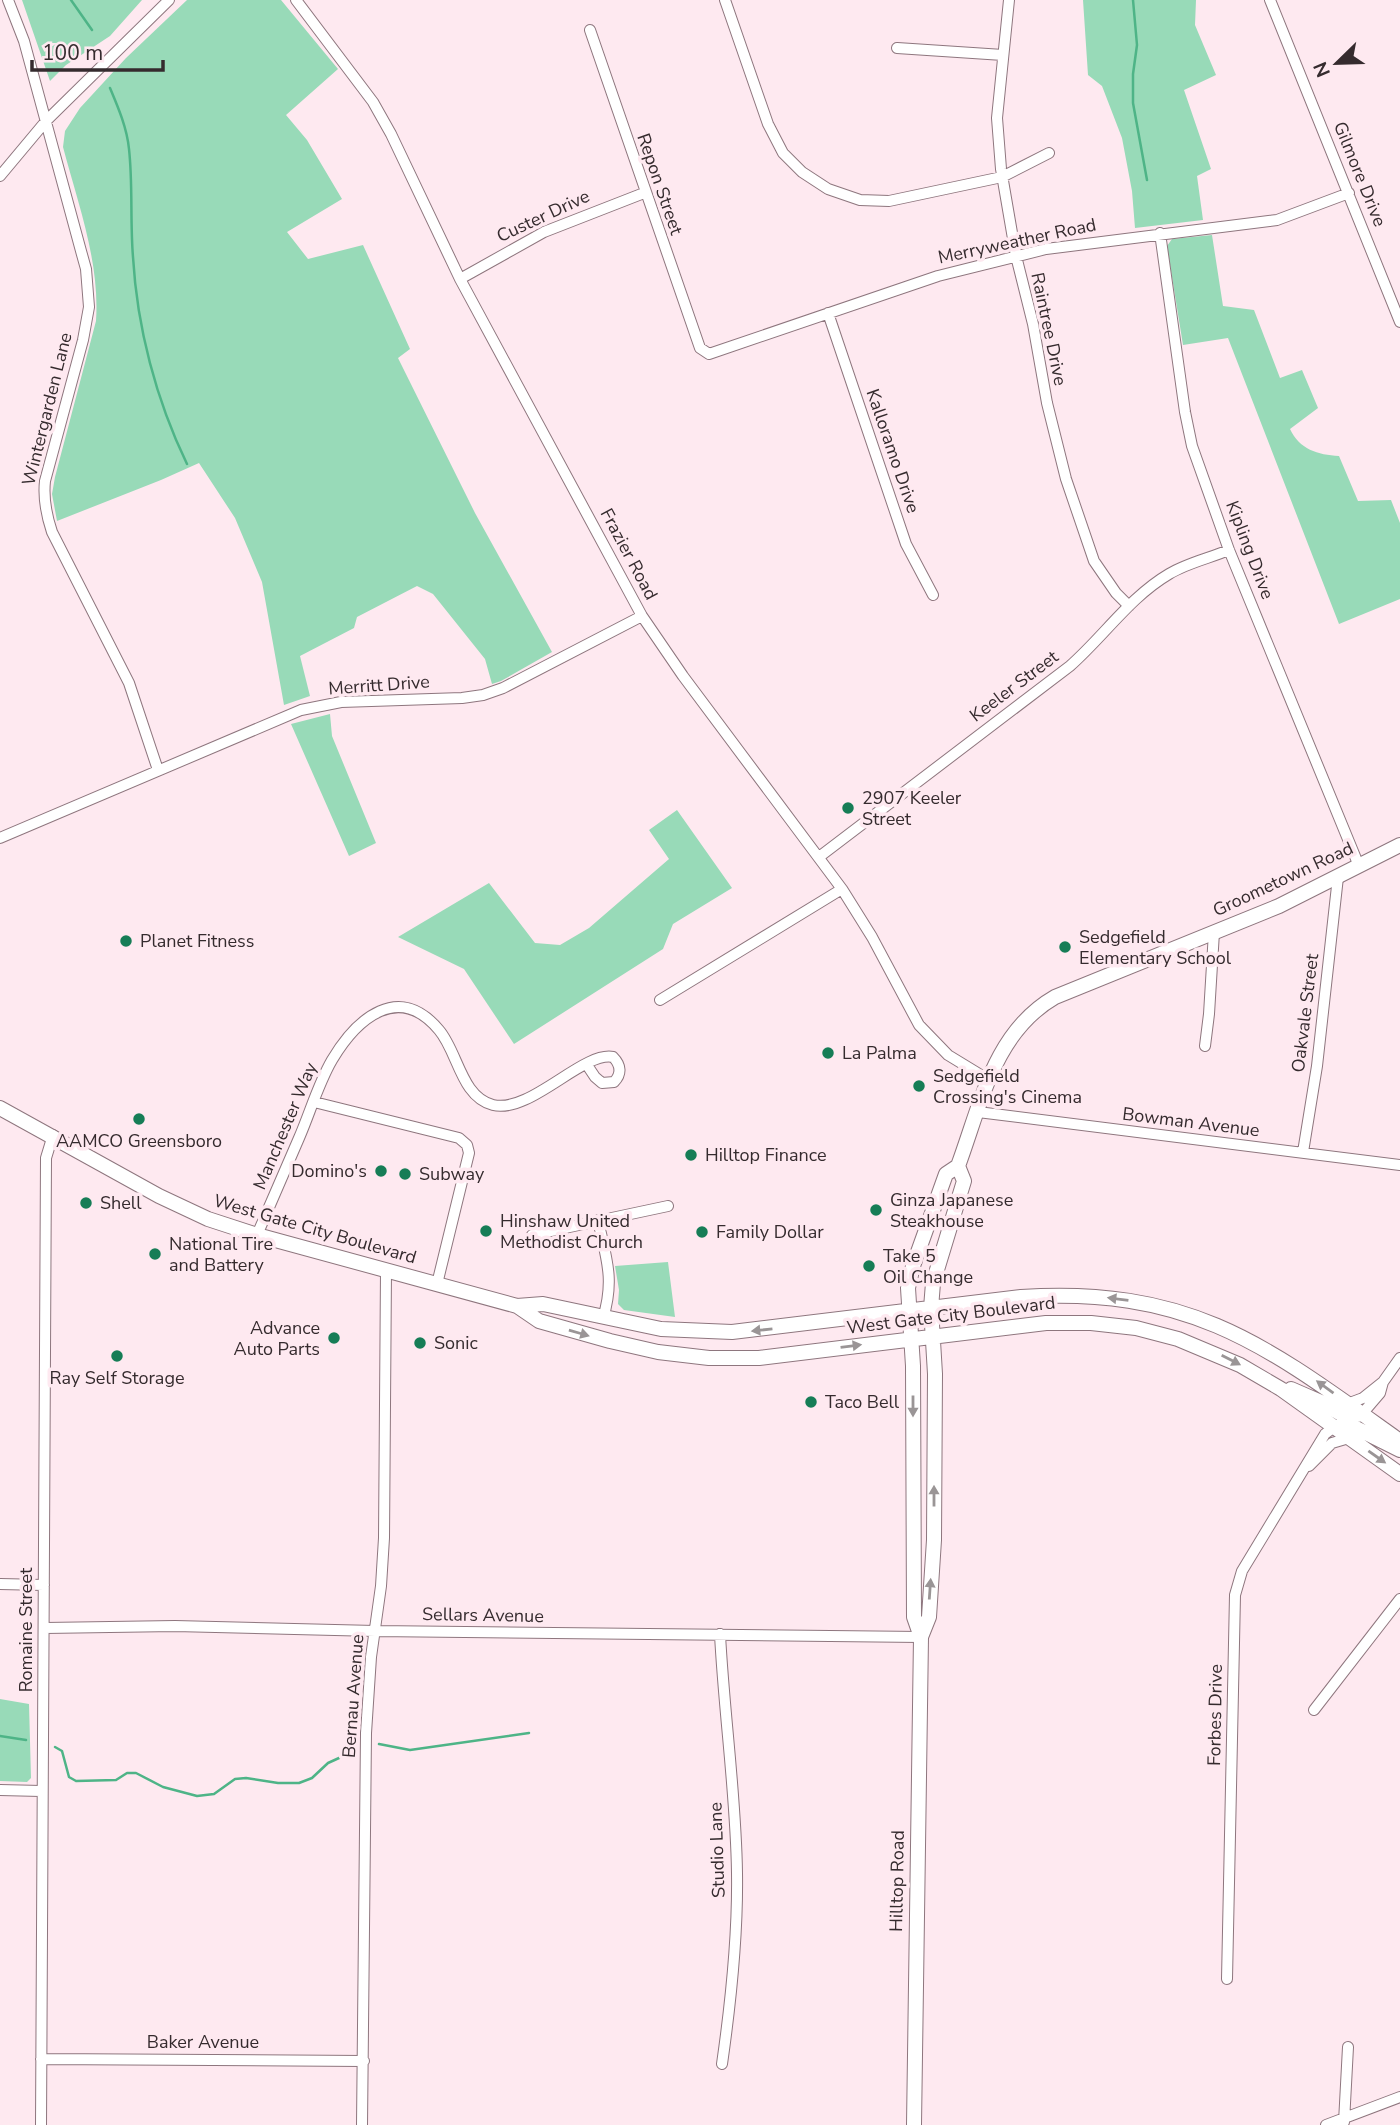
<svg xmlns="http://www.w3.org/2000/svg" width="1400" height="2125" viewBox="0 0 1400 2125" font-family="'Nunito Sans',sans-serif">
<rect width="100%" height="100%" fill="#fee9f0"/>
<path fill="#98dab8" d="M22 0H142L110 36 66 65 50 81Z
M187 0H281L338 69 286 115 307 140 342 199 287 232 308 259 363 245 410 349 398 358 475 513 552 652 501 681 492 684 485 659 433 594 417 586 357 617 354 628 300 656 310 696 284 705 262 582 235 518 199 463 161 480 57 521 52 494 55 477 96 321C100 262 78 204 63 147L65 131 80 108 126 58Z
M1083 0H1196L1195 25 1216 75 1184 90 1211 169 1197 176 1203 220 1135 228 1132 191 1122 138 1102 86 1088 75Z
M1212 235 1223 306 1254 310 1280 378 1302 370 1318 408 1290 429C1299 449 1318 455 1339 456L1358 501 1391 500 1400 523V599L1339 624 1228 338 1183 345 1167 246 1172 239Z
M330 714 332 736 376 843 349 856 291 724Z
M677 810 732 888 673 924 663 949 514 1044 464 969 398 937 489 883 535 943 560 945 589 928 669 859 649 830Z
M668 1262 675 1317 624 1310 618 1304 619 1290 615 1266Z
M0 1699 29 1704 31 1778 27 1782 0 1781Z"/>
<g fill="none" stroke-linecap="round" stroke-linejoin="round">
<path stroke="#4eb487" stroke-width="2.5" d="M71 0 92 30
M1133 0 1137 45 1133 74V103L1147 180
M110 88C118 107 127 128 129 149 133 185 130 221 133 257 137 327 156 400 187 464
M0 1736 26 1740
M379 1744 410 1750 529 1733
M55 1747 62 1751 69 1777 76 1781 116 1780 127 1773H136L163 1787 197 1796 214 1794 235 1779 246 1778 278 1783H299L312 1778 328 1763 350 1753"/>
<defs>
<path id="minor" d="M8 0 24 41 81 251 86 269 89 307 83 340 45 481C43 499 46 514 52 532L129 683 158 770
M296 0 373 102 391 134 460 279 642 616 683 676 842 889 872 937 919 1025 948 1055 989 1080
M725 0 768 124 783 153 802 172 828 189 860 200 889 201 1002 177 1049 153
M1009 0 997 118 1001 169 1016 256 1033 324 1047 403 1066 479 1094 561 1116 593 1129 606
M1270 0 1400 322
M590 30 700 348 709 354 938 276 1046 249 1277 220 1349 193
M897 48 1003 55
M0 176 46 121 169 0
M1160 233 1185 412 1192 446 1229 550 1359 866
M460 279 544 232 644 193
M828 313 906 544 933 595
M0 838 301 710 341 702 462 698 483 695 503 688 642 616
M819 857 1070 666C1104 636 1130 597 1169 574 1187 563 1210 558 1229 550
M660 1000 842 889
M1205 1046 1209 1014 1214 932
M314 1102 459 1138 467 1145 469 1153 437 1284
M978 1112 1400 1165
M1303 1152 1317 1066 1338 877
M598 1220C606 1258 615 1279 603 1318
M257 1235C271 1203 285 1170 299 1138 310 1113 318 1084 332 1060 357 1018 399 982 439 1030 458 1052 461 1097 493 1105 530 1114 583 1051 613 1057 621 1065 622 1074 614 1082L602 1083 595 1077 587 1065
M532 1235 668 1206
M1347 1404 1363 1398 1383 1382
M1362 1414 1380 1393 1383 1382 1400 1358
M1309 1466 1332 1443 1349 1438
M0 1584 44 1585
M45 1628 175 1626 375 1631 921 1637
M720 1634C724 1714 736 1794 737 1873 738 1937 731 2001 722 2064
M1314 1710 1400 1599
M0 1790 41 1791
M1227 1979 1235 1595 1242 1571 1325 1434 1334 1427
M41 2059 364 2061
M1344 2122 1348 2047
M41 2125 46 1158 53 1135
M362 2125 366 1733 371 1657 381 1586 384 1538 386 1271
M1326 2125 1400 2097"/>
<path id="major" d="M0 1108 159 1196 208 1219 257 1235 517 1306 539 1321 610 1341 658 1352 709 1358H759L1046 1323H1091L1136 1328 1178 1339 1240 1365 1281 1389 1400 1474
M517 1306 543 1304 661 1329 732 1332 1021 1297C1193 1286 1268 1347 1400 1441
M1291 1389 1323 1403 1341 1414 1351 1416 1362 1414
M1334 1427 1352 1426 1400 1450
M921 1637 914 1617 913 1366 908 1288 913 1266 946 1174 958 1166C981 1104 994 1032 1055 997L1279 906 1400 845
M914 2125 921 1637 929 1617 934 1540 935 1374 931 1308 933 1283 964 1181 958 1166"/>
</defs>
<use href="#minor" stroke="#8e767e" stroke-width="12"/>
<use href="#major" stroke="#8e767e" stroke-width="16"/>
<use href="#minor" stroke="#fff" stroke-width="10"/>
<use href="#major" stroke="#fff" stroke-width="14"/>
</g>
<defs><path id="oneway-solid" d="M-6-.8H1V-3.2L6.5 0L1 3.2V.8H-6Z" transform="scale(1.75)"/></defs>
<g fill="#9a9596">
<use href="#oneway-solid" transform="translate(1118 1299) rotate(-173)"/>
<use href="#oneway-solid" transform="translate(762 1330) rotate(174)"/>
<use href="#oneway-solid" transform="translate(579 1333) rotate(16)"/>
<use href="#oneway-solid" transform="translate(851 1346) rotate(-7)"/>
<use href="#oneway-solid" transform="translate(1231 1360) rotate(27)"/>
<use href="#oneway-solid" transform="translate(1325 1387) rotate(-144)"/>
<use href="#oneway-solid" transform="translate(913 1406) rotate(90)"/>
<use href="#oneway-solid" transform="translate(1377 1457) rotate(35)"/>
<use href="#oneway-solid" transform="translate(934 1496) rotate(-90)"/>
<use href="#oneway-solid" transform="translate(930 1589) rotate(-86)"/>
</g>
<g fill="#167d56" stroke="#fee9f0" stroke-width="2.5">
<circle cx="848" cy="808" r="7"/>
<circle cx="126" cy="941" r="7"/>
<circle cx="1065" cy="947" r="7"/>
<circle cx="828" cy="1053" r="7"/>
<circle cx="919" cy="1086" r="7"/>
<circle cx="139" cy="1119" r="7"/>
<circle cx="691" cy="1155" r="7"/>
<circle cx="381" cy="1171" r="7"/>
<circle cx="405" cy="1174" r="7"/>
<circle cx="86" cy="1203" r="7"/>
<circle cx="876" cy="1210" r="7"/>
<circle cx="486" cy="1231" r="7"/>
<circle cx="702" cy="1232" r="7"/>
<circle cx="155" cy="1254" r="7"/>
<circle cx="869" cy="1266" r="7"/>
<circle cx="334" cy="1338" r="7"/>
<circle cx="420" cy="1343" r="7"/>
<circle cx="117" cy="1356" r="7"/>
<circle cx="811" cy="1402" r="7"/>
</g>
<g text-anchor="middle" stroke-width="7" stroke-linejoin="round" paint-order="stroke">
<g font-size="18" fill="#352b2e" stroke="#fee9f0">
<text transform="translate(1360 174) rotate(68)" y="6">Gilmore Drive</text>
<text transform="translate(660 184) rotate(71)" y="6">Repon Street</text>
<text transform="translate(543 216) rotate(-25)" y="6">Custer Drive</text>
<text transform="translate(1017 241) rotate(-12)" y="6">Merryweather Road</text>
<text transform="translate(1049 329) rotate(78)" y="6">Raintree Drive</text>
<text transform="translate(47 409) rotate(-76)" y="6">Wintergarden Lane</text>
<text transform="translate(893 451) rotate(71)" y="6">Kalloramo Drive</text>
<text transform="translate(1250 550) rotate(69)" y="6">Kipling Drive</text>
<text transform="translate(629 554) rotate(62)" y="6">Frazier Road</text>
<text transform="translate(379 685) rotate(-4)" y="6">Merritt Drive</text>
<text transform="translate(1014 686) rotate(-37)" y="6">Keeler Street</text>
<text transform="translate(1283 879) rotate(-25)" y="6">Groometown Road</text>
<text transform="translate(1305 1013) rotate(-83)" y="6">Oakvale Street</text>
<text transform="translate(1191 1122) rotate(7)" y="6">Bowman Avenue</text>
<text transform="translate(285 1126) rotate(-67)" y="6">Manchester Way</text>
<text transform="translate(315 1229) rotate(16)" y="6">West Gate City Boulevard</text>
<text transform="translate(951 1315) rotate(-7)" y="6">West Gate City Boulevard</text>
<text transform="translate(483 1615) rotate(1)" y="6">Sellars Avenue</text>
<text transform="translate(26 1630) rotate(-90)" y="6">Romaine Street</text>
<text transform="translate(353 1696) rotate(-86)" y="6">Bernau Avenue</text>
<text transform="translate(1215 1715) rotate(-89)" y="6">Forbes Drive</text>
<text transform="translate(717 1850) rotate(-92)" y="6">Studio Lane</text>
<text transform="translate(897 1881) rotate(-89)" y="6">Hilltop Road</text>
<text x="203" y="2048">Baker Avenue</text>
</g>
<g font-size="18" fill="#352b2e" stroke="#fee9f0" text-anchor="start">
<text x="862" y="804">2907 Keeler<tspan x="862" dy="21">Street</tspan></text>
<text x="1079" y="943">Sedgefield<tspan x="1079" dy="21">Elementary School</tspan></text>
<text x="140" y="947">Planet Fitness</text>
<text x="842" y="1059">La Palma</text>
<text x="933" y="1082">Sedgefield<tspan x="933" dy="21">Crossing's Cinema</tspan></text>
<text x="139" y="1147" text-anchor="middle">AAMCO Greensboro</text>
<text x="705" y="1161">Hilltop Finance</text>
<text x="367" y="1177" text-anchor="end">Domino's</text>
<text x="419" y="1180">Subway</text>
<text x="890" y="1206">Ginza Japanese<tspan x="890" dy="21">Steakhouse</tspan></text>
<text x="100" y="1209">Shell</text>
<text x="500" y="1227">Hinshaw United<tspan x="500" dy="21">Methodist Church</tspan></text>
<text x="716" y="1238">Family Dollar</text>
<text x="169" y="1250">National Tire<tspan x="169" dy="21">and Battery</tspan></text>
<text x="883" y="1262">Take 5<tspan x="883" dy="21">Oil Change</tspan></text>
<text x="320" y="1334" text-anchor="end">Advance<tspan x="320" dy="21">Auto Parts</tspan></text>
<text x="434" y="1349">Sonic</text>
<text x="117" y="1384" text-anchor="middle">Ray Self Storage</text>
<text x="825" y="1408">Taco Bell</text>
</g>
</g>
<g transform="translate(1337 63) rotate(247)" stroke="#fee9f0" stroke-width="5" paint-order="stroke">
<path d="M0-5L12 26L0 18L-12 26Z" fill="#352b2e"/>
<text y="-10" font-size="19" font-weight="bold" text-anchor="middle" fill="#352b2e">N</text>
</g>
<path d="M32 60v10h131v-10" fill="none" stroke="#352b2e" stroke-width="3.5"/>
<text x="42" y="60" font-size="21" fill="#352b2e" stroke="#fee9f0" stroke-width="5" paint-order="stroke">100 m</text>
</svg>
